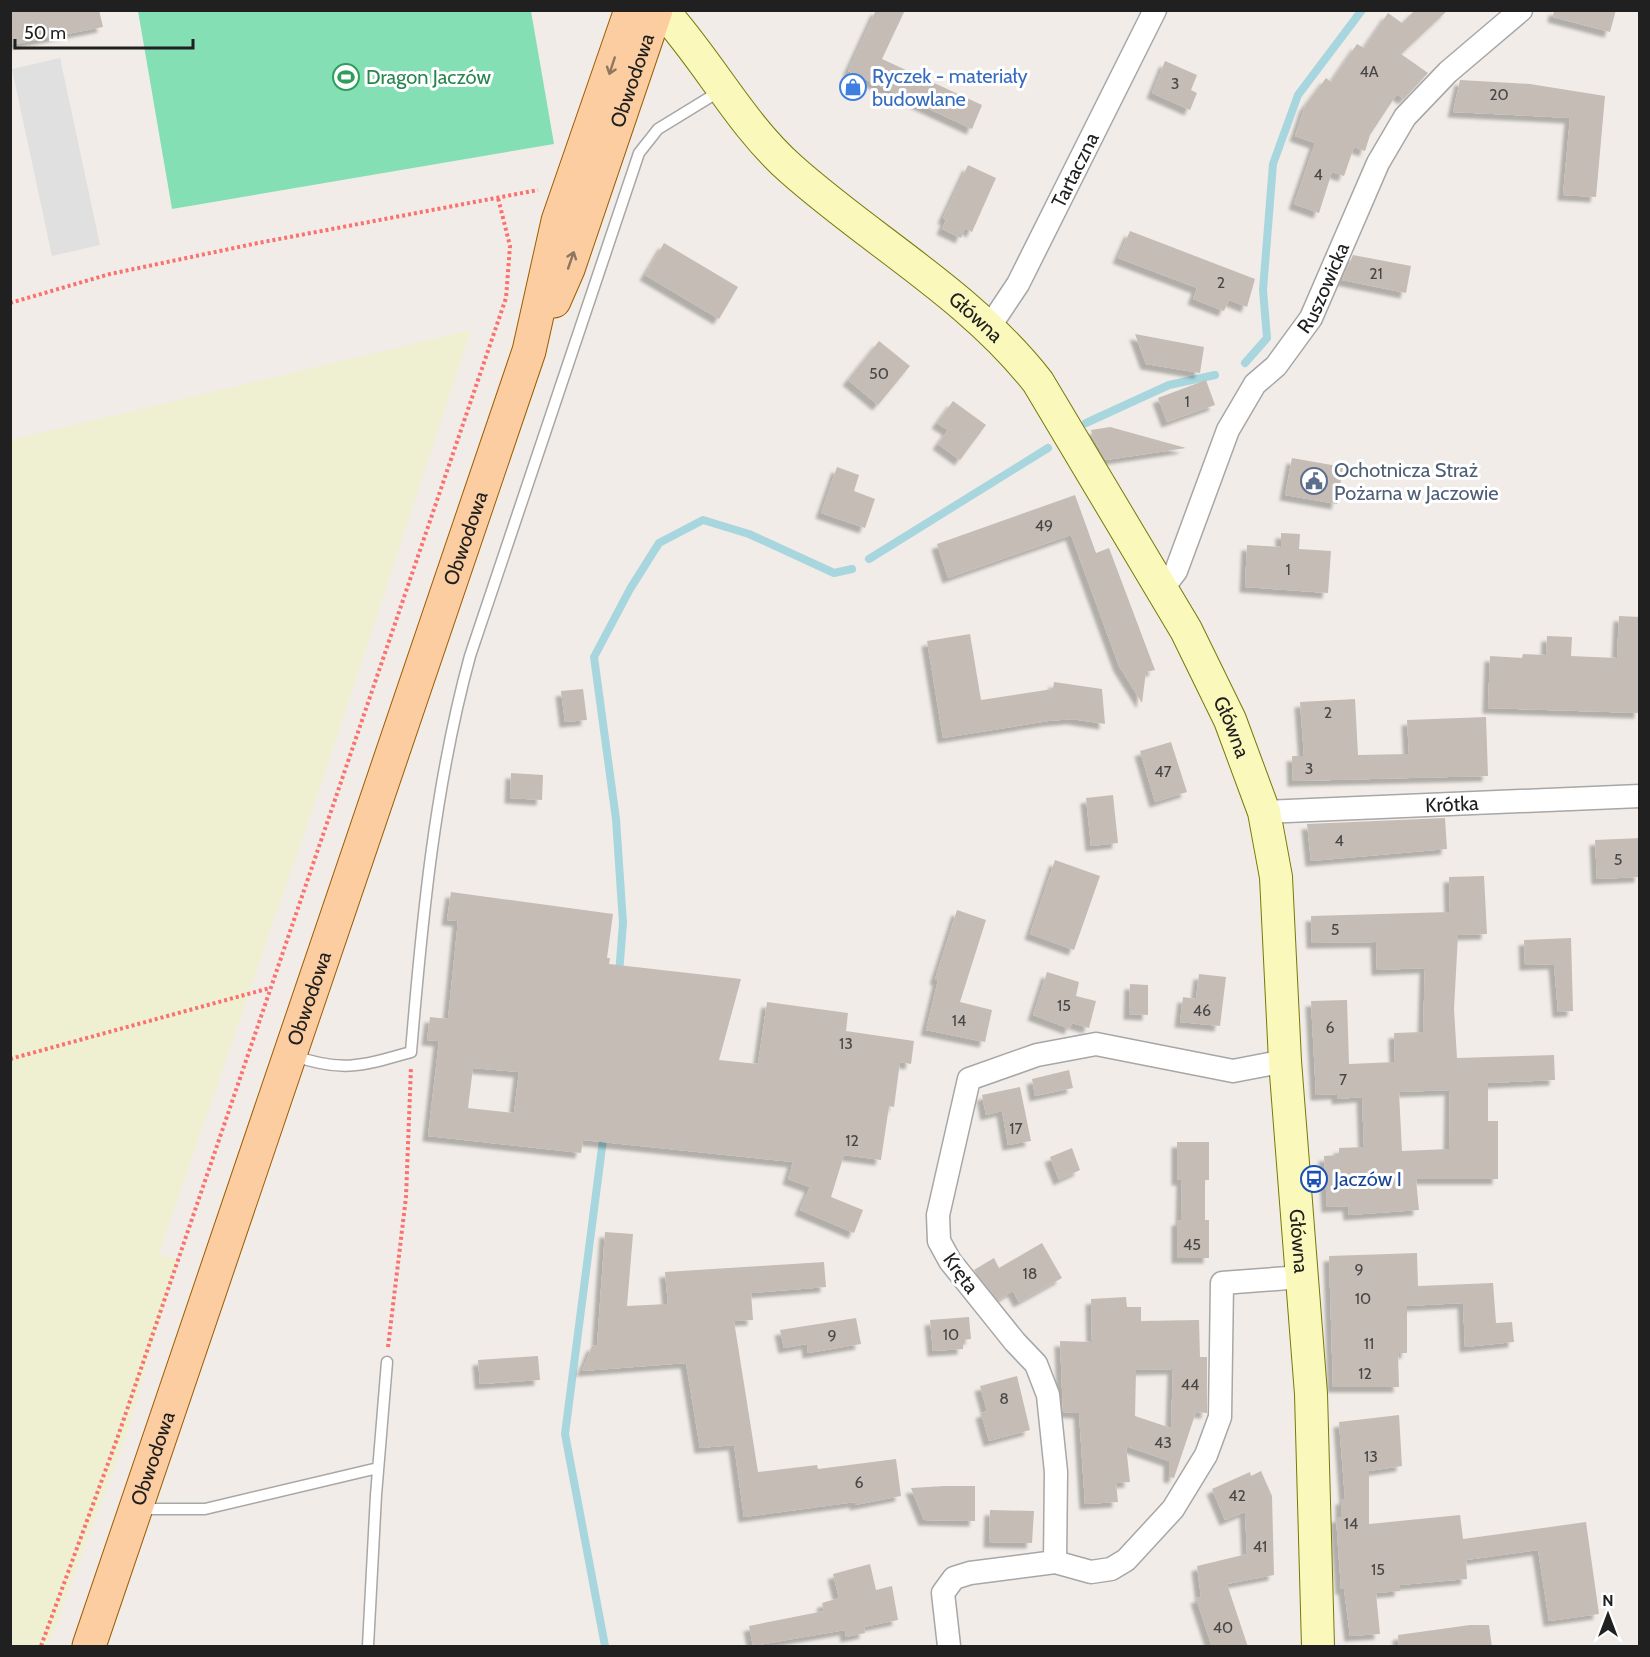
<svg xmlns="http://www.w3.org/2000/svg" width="1650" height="1657" viewBox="0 0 1650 1657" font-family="Cabin,sans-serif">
<defs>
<filter id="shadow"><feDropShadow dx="-5.5" dy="5.5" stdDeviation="1.5" flood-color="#0004"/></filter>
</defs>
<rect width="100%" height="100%" fill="#f1ece7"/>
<path fill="#efefd2" d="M471 330 328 764 159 1254 177 1260 127 1433 48 1646H11V440Z"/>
<path fill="#85dfb5" d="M138 11H531L554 144 172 209Z"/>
<path fill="#e0e0e0" d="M60 58 100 245 52 256 12 69Z"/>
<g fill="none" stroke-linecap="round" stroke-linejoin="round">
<path stroke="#a7d6de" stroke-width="8" d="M1245 363 1267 338 1263 290 1273 164 1298 95 1362 10
M1086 423 1169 385 1215 375
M869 559 1048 448
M619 974 623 923 616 819 594 657 630 589 659 543 703 520 749 534 834 573 852 569
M604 1132 565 1434 605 1646"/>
</g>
<path fill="#c5bcb6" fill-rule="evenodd" filter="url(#shadow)" d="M10 10H99L103 27 10 45Z
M876 10H905L882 59 982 105 972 129 848 71Z
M1415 10H1448L1401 54 1428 73 1404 99 1397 94 1370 135 1365 151 1354 147 1344 176 1332 172 1319 213 1294 204 1315 143 1295 136 1305 106 1326 78 1331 82 1357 44 1364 48 1388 13 1402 23Z
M1554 10H1616L1610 32 1553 17Z
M1165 61 1197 75 1191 90 1197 93 1190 110 1152 93Z
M1460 80 1530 84 1605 96 1596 197 1563 195 1570 118 1453 112Z
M968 165 996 178 972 232 965 228 961 238 942 229 946 220 943 218Z
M1130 231 1255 279 1247 307 1229 300 1224 311 1193 299 1197 288 1118 258Z
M664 243 738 287 719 319 645 275Z
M1353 255 1411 266 1406 293 1342 280Z
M1135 334 1204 347 1200 373 1146 364Z
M879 341 910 366 878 405 848 380Z
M1206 380 1215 405 1167 422 1158 398Z
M953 401 986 425 960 460 938 444 948 430 937 423Z
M1110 427 1186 448 1106 460 1093 438 1091 430Z
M1292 458 1343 467 1337 504 1285 495Z
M837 467 859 475 854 491 875 499 865 528 821 513Z
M1075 495 1096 553 1109 548 1155 670 1146 672 1142 703 1119 666 1071 535 948 578 937 544Z
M1281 533 1300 534 1299 549 1331 551 1328 593 1245 587 1247 545 1281 547Z
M1619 616 1640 617V713L1488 708 1490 656 1522 658 1523 654 1546 655 1547 636 1572 637 1571 656 1617 658Z
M970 634 981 700 1053 689 1054 682 1102 689 1105 724 1072 719 1048 721 943 738 927 641Z
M583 689 587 720 565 722 561 691Z
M1355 699 1358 755 1409 754 1407 720 1486 717 1488 776 1293 781 1292 756H1304L1300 702Z
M1171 742 1187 792 1155 802 1140 751Z
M511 773 543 775 542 800 510 798Z
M1113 795 1118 843 1091 846 1086 798Z
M1445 818 1447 849 1311 861 1307 824Z
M1640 838V877L1597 879 1595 840Z
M1055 860 1100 876 1074 950 1030 934Z
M1484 876 1487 934 1458 935 1454 1009 1457 1058 1554 1055 1555 1080 1488 1083V1121H1498V1179H1416L1419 1210 1349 1215 1348 1206 1327 1207 1324 1156 1339 1155V1148L1364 1147 1362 1097 1337 1099V1094L1316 1095 1311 1001 1347 1000 1349 1064 1395 1062 1394 1033 1423 1032 1425 968 1377 970 1376 942 1312 943 1311 916 1450 912 1449 877ZM1450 1090 1449 1149 1402 1151 1399 1092Z
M451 892 613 914 607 958H610L609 964 741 979 719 1060 758 1064 767 1002 848 1013 846 1031 914 1041 911 1064 900 1062 894 1107 889 1106 881 1160 844 1155 831 1197 863 1210 854 1233 800 1210 810 1187 788 1179 793 1162 583 1140 581 1153 428 1136 439 1041 427 1040 430 1017 448 1019 458 921 447 920ZM473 1068 519 1072 514 1113 468 1108Z
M957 910 986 920 960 1002 992 1010 985 1042 926 1030 938 980 935 979Z
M1571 938 1573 1011 1558 1012 1554 964 1525 965 1524 940Z
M1047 972 1079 982 1076 996 1096 1001 1089 1028 1072 1023 1070 1029 1033 1015Z
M1199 974 1226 977 1220 1026 1180 1022 1183 997 1196 999Z
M1130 984 1148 985V1015L1129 1014Z
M1069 1070 1073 1088 1035 1096 1032 1079Z
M1020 1087 1031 1141 1008 1145 1002 1111 986 1115 982 1095Z
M1177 1142H1209V1180H1205V1220H1209V1258H1177V1220H1181L1182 1180H1177Z
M1072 1148 1080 1170 1059 1180 1050 1157Z
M605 1232 633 1234 627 1306 668 1304 665 1272 824 1262 826 1287 751 1293 753 1320 734 1321 758 1472 817 1465 818 1469 896 1459 901 1496 855 1505V1502L744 1517 734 1445 700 1448 686 1363 582 1371 592 1346 597 1345Z
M1042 1243 1062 1278 1019 1302 1013 1291 998 1300 974 1270 994 1258 999 1268Z
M1417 1253 1418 1286 1493 1283 1496 1323 1512 1322 1514 1342 1465 1347 1463 1303 1407 1306V1353H1398L1399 1387H1333L1329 1256Z
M1126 1297 1127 1307H1141V1321L1199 1320 1200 1357H1207V1413L1196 1412 1174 1478 1169 1477V1461L1126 1446 1130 1482 1116 1483 1118 1502 1085 1504 1079 1413 1063 1412 1060 1341 1092 1342 1091 1299ZM1173 1369 1171 1428 1135 1416 1136 1370Z
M969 1317 971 1339 963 1340V1349L933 1351 930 1320Z
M856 1318 861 1344 808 1353 807 1344 784 1348 780 1330Z
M538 1356 540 1380 480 1384 478 1360Z
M1017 1376 1030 1430 989 1441 981 1413 987 1411 980 1386Z
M1399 1415 1402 1466 1369 1471V1524L1460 1515 1463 1539 1586 1522 1599 1614 1549 1621 1538 1550 1466 1560 1467 1579 1400 1585V1591L1376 1593 1380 1634 1350 1636 1344 1589H1341L1336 1517H1341V1499H1345L1339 1422Z
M1261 1471 1272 1496 1274 1575 1227 1584 1248 1647H1212L1196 1598 1201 1597 1197 1566 1247 1554 1245 1512 1225 1520 1212 1489 1250 1472 1251 1476Z
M944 1486H975V1521L924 1520 911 1488Z
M990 1510 1034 1511 1032 1543 989 1542Z
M870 1564 876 1590 892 1586 898 1620 864 1627 865 1633 846 1637 845 1630 753 1646 749 1626 824 1611 822 1603 839 1598 833 1574Z
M1470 1625H1489L1492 1647H1399L1398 1635Z"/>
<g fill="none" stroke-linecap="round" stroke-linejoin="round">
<defs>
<path id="lane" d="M292 1055C342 1073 362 1066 411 1052 422 919 435 784 470 656L639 153 658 129 720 91
M139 1509H205L378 1468
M368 1646 376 1495 387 1362"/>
<g id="street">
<path id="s1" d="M990 326 1018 284 1155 10"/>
<path id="s2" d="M1162 589 1176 571 1228 430 1255 384 1276 366 1311 318 1378 163 1405 117 1448 72 1521 10"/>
<path id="s3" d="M1264 812 1640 796"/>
<path d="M1055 1562 1056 1472 1048 1395 1036 1364 1015 1342 950 1261 939 1241 938 1215 969 1079 1037 1055 1096 1044 1233 1071 1285 1061"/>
<path d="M949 1646 943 1593 954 1578 970 1573 1055 1562 1091 1572 1111 1569 1126 1560 1173 1509 1206 1455 1220 1417 1222 1283 1302 1277"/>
</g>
<g id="secondary">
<path id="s4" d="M662 10C708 60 740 124 791 169 873 242 970 295 1038 382L1186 630 1230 720 1264 812 1276 877 1285 1061 1311 1394 1318 1646"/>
</g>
<g id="primary">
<path id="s5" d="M554 301 568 269 656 10"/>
<path id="s6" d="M89 1646 529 351 558 221 631 10"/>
</g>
</defs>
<use href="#lane" stroke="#a7a7a7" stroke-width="13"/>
<use href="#street" stroke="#a7a7a7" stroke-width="25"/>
<use href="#secondary" stroke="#767a05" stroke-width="34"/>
<use href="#primary" stroke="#9c5c00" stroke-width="35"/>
<path stroke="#fa716e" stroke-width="4" stroke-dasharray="3 3" stroke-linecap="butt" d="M10 303 110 274 258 243 538 190
M10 1059 270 988
M388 1347 406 1197 411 1067
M41 1646 117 1439 506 298 510 246 498 198"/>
<use href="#lane" stroke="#fff" stroke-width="10"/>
<use href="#street" stroke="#fff" stroke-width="22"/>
<use href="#secondary" stroke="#faf8bb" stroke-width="32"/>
<use href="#primary" stroke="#fccda0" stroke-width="33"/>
</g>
<defs><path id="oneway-shaft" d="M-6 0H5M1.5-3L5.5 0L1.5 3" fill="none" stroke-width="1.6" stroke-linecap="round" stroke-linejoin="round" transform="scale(1.5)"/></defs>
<g stroke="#8e7660">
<use href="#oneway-shaft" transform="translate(612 66) rotate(108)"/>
<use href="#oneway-shaft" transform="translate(571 260) rotate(-71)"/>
</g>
<defs>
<symbol id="stadium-ring" viewBox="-11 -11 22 22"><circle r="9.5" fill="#fff" stroke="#2e9e5b" stroke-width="1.5"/><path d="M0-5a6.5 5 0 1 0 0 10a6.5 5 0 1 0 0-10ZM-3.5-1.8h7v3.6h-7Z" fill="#2e9e5b"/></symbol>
<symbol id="shop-ring" viewBox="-11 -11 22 22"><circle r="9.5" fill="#fff" stroke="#3f7fe0" stroke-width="1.5"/><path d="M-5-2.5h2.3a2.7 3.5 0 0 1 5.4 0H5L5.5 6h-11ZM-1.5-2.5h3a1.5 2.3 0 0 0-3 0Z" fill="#3f7fe0"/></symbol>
<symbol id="civic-ring" viewBox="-11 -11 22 22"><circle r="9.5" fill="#fff" stroke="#5c6f8a" stroke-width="1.5"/><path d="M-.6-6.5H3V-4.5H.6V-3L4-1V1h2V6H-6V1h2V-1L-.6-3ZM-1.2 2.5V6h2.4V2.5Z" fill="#5c6f8a"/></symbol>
<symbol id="bus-ring" viewBox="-11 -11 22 22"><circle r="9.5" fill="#fff" stroke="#1a4fb4" stroke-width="1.5"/><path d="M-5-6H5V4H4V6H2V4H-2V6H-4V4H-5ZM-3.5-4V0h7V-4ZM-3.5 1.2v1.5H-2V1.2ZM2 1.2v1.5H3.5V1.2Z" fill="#1a4fb4"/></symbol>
</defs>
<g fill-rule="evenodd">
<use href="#stadium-ring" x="331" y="62" width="30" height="30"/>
<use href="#shop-ring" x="838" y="72" width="30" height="30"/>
<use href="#civic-ring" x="1299" y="466" width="30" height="30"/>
<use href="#bus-ring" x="1299" y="1164" width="30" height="30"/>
</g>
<g text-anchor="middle" stroke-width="6" stroke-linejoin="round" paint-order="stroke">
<g font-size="16" fill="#494746">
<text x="1369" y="77">4A</text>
<text x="1175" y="89">3</text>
<text x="1499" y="100">20</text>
<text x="1318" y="180">4</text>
<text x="1376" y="279">21</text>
<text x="1221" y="288">2</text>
<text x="879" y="379">50</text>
<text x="1187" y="407">1</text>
<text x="1044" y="531">49</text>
<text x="1288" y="575">1</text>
<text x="1328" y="718">2</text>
<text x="1309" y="774">3</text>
<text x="1163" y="777">47</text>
<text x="1339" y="846">4</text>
<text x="1618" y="865">5</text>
<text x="1335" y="935">5</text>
<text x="1064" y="1011">15</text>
<text x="1202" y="1016">46</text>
<text x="959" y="1026">14</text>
<text x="1330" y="1033">6</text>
<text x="846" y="1049">13</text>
<text x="1343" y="1085">7</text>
<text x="1016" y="1134">17</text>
<text x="852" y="1146">12</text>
<text x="1192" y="1250">45</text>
<text x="1359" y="1275">9</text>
<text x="1030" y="1279">18</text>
<text x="1363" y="1304">10</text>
<text x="951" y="1340">10</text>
<text x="832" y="1341">9</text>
<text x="1369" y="1349">11</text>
<text x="1365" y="1379">12</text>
<text x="1190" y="1390">44</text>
<text x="1004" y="1404">8</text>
<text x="1163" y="1448">43</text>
<text x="1371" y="1462">13</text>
<text x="859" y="1488">6</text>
<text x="1237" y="1501">42</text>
<text x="1351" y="1529">14</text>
<text x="1260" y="1552">41</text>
<text x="1378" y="1575">15</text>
<text x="1223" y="1633">40</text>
</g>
<g font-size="20" fill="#366cbe" stroke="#fff" text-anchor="start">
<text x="872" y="83">Ryczek - materiały<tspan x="872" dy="23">budowlane</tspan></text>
</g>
<g font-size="20" fill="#27864d" stroke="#fff" text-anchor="start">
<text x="366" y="84">Dragon Jaczów</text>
</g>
<g font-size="20" fill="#202020" stroke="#fff">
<text dy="7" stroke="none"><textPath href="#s5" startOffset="234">Obwodowa</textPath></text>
<text dy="7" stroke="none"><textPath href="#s1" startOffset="178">Tartaczna</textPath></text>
<text dy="7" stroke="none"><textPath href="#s2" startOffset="346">Ruszowicka</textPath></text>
<text dy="7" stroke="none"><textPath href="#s4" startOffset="442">Główna</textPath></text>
<text dy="7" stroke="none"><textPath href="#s6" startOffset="1170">Obwodowa</textPath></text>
<text dy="7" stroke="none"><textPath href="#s4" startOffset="928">Główna</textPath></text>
<text dy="7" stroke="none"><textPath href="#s3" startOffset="188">Krótka</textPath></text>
<text dy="7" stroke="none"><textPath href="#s6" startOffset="684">Obwodowa</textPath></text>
<text dy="7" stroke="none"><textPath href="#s4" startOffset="1450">Główna</textPath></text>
<text transform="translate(961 1273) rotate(54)" y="7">Kręta</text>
<text dy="7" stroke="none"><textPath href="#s6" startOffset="198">Obwodowa</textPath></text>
</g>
<g font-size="20" fill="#4e5e75" stroke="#fff" text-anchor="start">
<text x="1334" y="477">Ochotnicza Straż<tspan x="1334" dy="23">Pożarna w Jaczowie</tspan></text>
</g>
<g font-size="20" fill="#164399" stroke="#fff" text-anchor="start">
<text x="1334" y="1186">Jaczów I</text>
</g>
</g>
<rect width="1650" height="1657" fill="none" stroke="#202020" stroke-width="24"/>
<g transform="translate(1608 1615)" stroke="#ffffff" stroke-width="4.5" paint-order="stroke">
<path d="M0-4.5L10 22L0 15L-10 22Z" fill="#202020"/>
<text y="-9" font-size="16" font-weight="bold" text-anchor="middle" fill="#202020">N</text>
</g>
<path d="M15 39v9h178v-9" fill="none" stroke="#202020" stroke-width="3"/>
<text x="24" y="39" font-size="18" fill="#202020" stroke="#ffffff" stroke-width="4.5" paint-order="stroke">50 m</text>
</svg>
